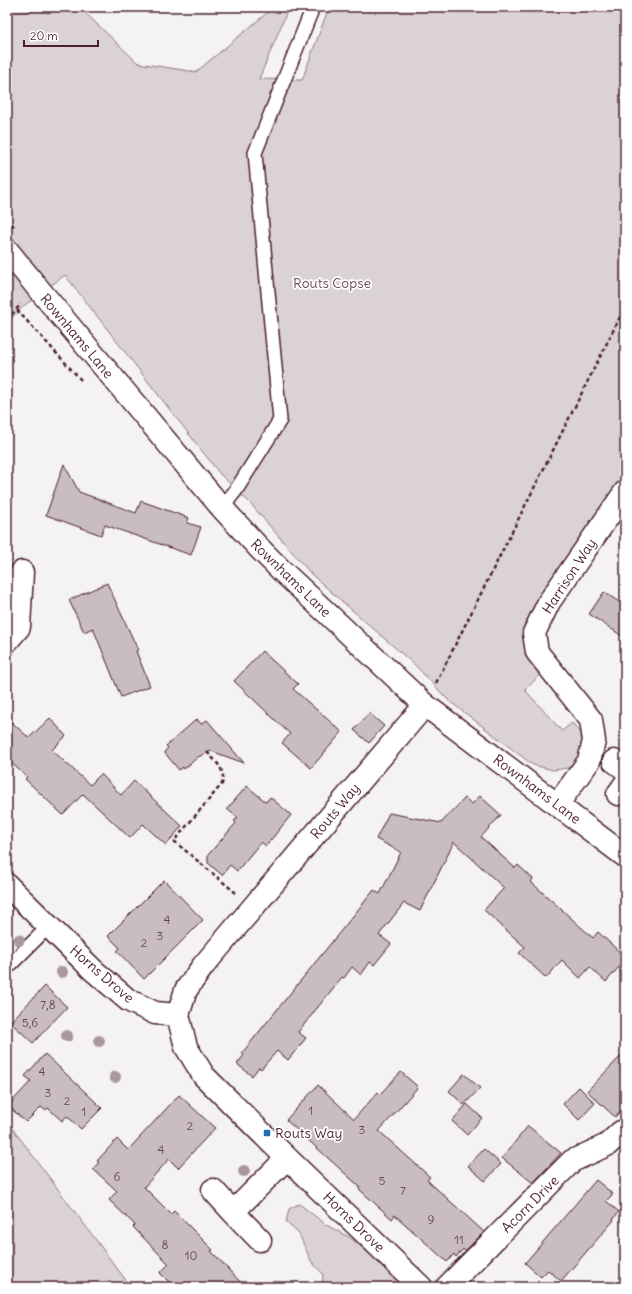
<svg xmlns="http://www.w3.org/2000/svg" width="632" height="1294" viewBox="0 0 632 1294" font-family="Delius,sans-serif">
<rect width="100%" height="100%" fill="#f4f2f2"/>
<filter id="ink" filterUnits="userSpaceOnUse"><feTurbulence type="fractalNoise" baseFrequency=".025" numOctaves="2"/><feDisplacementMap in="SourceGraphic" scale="8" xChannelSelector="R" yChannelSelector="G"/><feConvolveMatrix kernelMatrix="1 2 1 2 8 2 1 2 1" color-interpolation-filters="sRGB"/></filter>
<g filter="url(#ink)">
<path fill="#dbd2d5" stroke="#927880" d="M79 7 138 63 196 72 274 7H289L259 79 302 80 329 7H625V476L583 533 536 604 527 621 526 643 539 676 525 690 562 731 572 723 579 730 585 740 579 758 568 768 553 770 533 765 448 700 416 666 312 575 249 502 220 474 65 275 25 305 7 322V13Z
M7 1121 131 1287H7Z
M299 1204 328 1226 349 1237 375 1258 400 1287H322L323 1274 311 1261 299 1234 286 1222 289 1209Z"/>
<path fill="#cabdc1" stroke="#4a1f2b" d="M64 464 79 492 136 513 141 501 189 518 187 523 201 527 191 555 105 525 101 535 46 515Z
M107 583 138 650 136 651 150 686 121 697 93 628 84 632 69 600Z
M604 592 625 606V638L589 614Z
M262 651 298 684 293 689 342 732 311 768 282 743 290 734 234 681Z
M369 713 384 726 369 743 354 730Z
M7 718 29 738 50 718 66 736 52 750 90 785 101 774 121 795 134 781 182 826 166 845 143 824 130 838 83 794 63 815 25 779 27 777 7 759Z
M197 719 201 724 207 720 244 763 211 751 198 757 184 769 183 767 179 770 164 752 168 748 166 746Z
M247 786 266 802 270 797 291 815 266 846 261 842 237 871 230 865 222 875 208 863V855L236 823 234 821 238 818 227 809Z
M480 796 501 815 481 837 515 868 518 865 533 879 531 882 593 938 598 932 625 957V960L606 982 590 967 580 978 562 960 546 978 519 953 525 947 484 910 504 888 454 842 420 911 404 903 379 935 391 944 374 965 370 962 361 975 352 967 344 978 342 977 298 1032 306 1038 288 1060 277 1051 261 1069 259 1067 252 1076 237 1064 244 1055 242 1053 374 890 380 894 401 852 376 839 389 813 441 823 465 798 472 804Z
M164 880 203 920 144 979 117 951 120 948 108 936Z
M45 986 67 1007 33 1043 10 1022Z
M625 1052V1106L615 1117 587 1091Z
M45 1054 102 1108 81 1129 67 1116 62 1121 48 1108 45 1110 41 1107 26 1122 8 1106 31 1081 25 1076Z
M401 1072 418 1087 379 1131 430 1177 427 1180 484 1232 465 1251 463 1249 456 1257 454 1254 447 1262 395 1215 392 1219 359 1189 360 1187 286 1120 318 1085 354 1119 378 1092 380 1094Z
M464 1074 480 1088 464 1105 449 1091Z
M579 1087 595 1103 579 1120 563 1104Z
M179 1095 215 1128 178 1168 169 1159 144 1187 171 1214 174 1211 213 1250 211 1251 245 1287H174L160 1273 169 1264 133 1227 135 1225 109 1200 117 1191 93 1169 99 1162 97 1161 117 1139 128 1150Z
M467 1104 482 1118 467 1135 452 1121Z
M528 1126 561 1153 533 1183 502 1158Z
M484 1149 501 1164 485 1181 468 1166Z
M596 1180 613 1194 606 1201 619 1212 613 1219 614 1220 561 1281 548 1270 541 1277 525 1263Z"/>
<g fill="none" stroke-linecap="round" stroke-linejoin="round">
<defs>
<path id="service" d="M222 508 236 490 280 420 255 153 313 7
M7 968 49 926"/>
<path id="minor" d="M7 641 19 627 22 572
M614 761 625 769
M618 794 625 784
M557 805 589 761 594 741 591 720 537 652 534 633 549 602 625 492
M7 885 93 970 128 1000 155 1013 178 1015
M213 1190 233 1212 287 1158
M233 1212 260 1240
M421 1287 287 1158 204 1076 186 1047 178 1015 186 990 203 966 425 705
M447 1287 572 1161 607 1145 621 1132"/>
<path id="tertiary" d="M7 250 37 287 222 508 261 550 282 571 425 705 625 856"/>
</defs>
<use href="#service" stroke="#4a1f2b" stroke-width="16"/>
<use href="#minor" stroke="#4a1f2b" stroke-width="25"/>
<use href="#tertiary" stroke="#4a1f2b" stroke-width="25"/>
<path stroke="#4a1f2b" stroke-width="2.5" stroke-dasharray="4 3" stroke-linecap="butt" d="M7 218 15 228
M17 310 81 380
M7 320 21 304
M436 683 625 307
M207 752C216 762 226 769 222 784L174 841 236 893"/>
<use href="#service" stroke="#fff" stroke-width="13"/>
<use href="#minor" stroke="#fff" stroke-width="22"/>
<use href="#tertiary" stroke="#fff" stroke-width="22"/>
</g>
<g fill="#aa979c">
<circle cx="19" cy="940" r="6"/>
<circle cx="62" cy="972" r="6"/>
<circle cx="67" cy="1036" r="6"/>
<circle cx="99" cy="1041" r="6"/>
<circle cx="115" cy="1077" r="6"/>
<circle cx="244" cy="1171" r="6"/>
</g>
</g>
<rect fill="#1f6fb2" stroke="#fff" stroke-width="1.5" x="263" y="1129" width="8" height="8" rx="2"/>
<g text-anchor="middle" stroke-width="3.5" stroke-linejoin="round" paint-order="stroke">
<g font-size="12" fill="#6a4650">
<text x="167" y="924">4</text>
<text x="160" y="940">3</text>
<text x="144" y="947">2</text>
<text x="48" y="1009">7,8</text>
<text x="30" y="1027">5,6</text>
<text x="42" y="1076">4</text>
<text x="48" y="1097">3</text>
<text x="67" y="1105">2</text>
<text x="311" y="1115">1</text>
<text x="84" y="1116">1</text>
<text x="190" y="1130">2</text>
<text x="362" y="1134">3</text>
<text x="161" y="1154">4</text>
<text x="117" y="1181">6</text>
<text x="382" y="1185">5</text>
<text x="403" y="1195">7</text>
<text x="431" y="1224">9</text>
<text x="459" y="1244">11</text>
<text x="165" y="1249">8</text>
<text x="191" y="1260">10</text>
</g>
<g font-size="14" fill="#6e4c56" stroke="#fff">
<text x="332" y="288">Routs Copse</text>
</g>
<g font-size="14" fill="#4a1f2b" stroke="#fff">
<text transform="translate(77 336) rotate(50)" y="5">Rownhams Lane</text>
<text transform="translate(569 576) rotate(-57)" y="5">Harrison Way</text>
<text transform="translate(291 578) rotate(44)" y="5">Rownhams Lane</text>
<text transform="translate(537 789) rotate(37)" y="5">Rownhams Lane</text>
<text transform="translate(335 811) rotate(-50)" y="5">Routs Way</text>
<text transform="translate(102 974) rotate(41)" y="5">Horns Drove</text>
<text transform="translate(530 1204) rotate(-45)" y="5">Acorn Drive</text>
<text transform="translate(354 1222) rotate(44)" y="5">Horns Drove</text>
</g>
<g font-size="14" fill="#4a1f2b" stroke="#fff" text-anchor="start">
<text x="275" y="1138">Routs Way</text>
</g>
</g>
<rect width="632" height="1294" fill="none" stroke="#fff" stroke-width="24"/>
<rect x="12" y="12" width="608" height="1270" fill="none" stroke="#4a1f2b" stroke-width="1.5" filter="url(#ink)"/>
<path d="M24 40v6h74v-6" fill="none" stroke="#4a1f2b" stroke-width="2"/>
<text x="30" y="40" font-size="12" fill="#4a1f2b" stroke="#ffffff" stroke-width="3" paint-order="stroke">20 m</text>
</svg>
